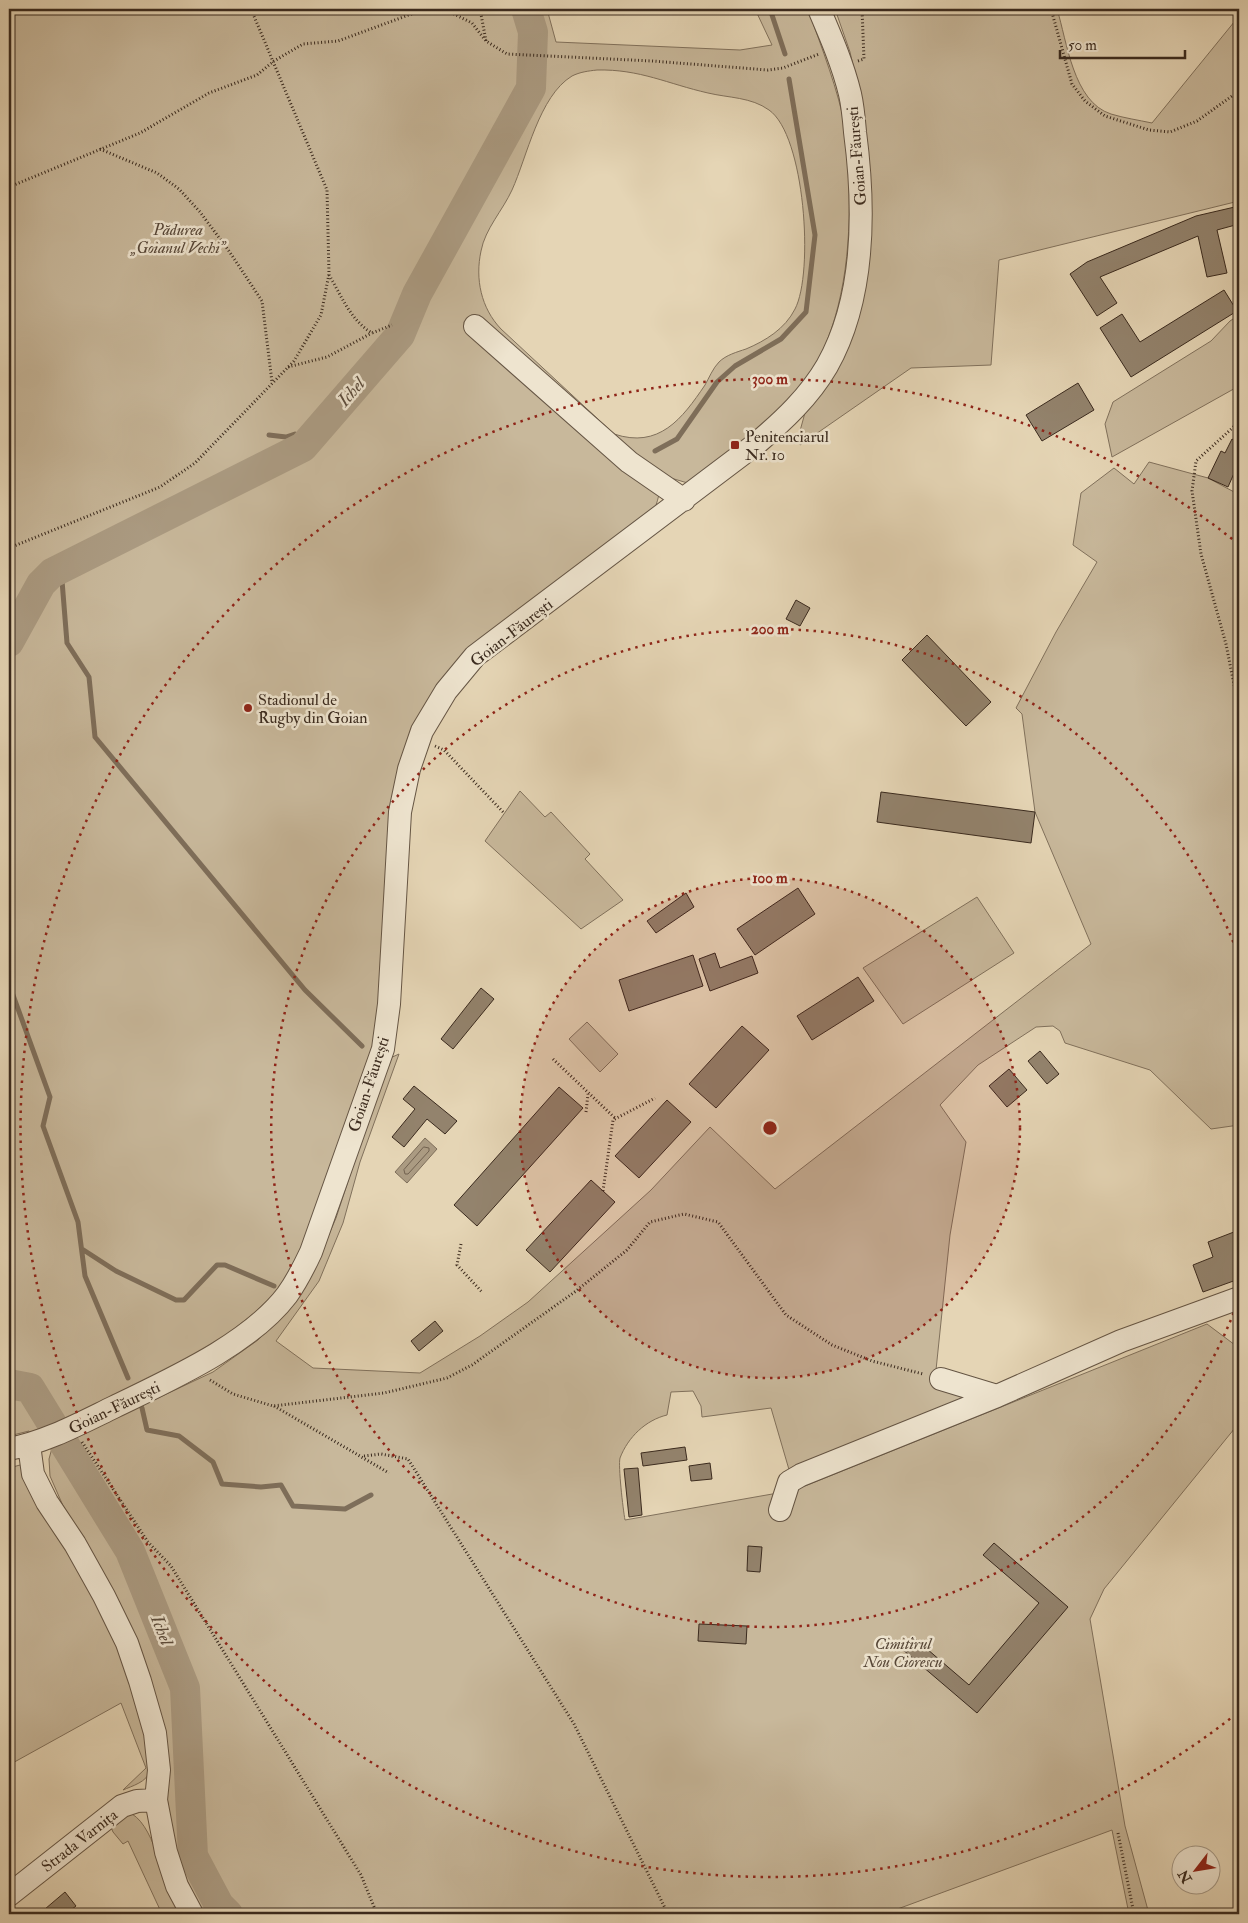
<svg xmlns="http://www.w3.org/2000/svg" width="1248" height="1923" viewBox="0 0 1248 1923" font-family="'IM FELL Double Pica',serif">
<rect width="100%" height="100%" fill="#e5d5b5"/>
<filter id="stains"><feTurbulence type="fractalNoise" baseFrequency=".004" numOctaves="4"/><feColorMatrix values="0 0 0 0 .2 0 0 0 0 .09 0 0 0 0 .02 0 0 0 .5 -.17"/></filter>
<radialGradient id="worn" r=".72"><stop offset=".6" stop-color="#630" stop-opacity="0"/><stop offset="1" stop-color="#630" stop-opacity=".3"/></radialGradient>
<path fill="#c8b89b" stroke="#81715c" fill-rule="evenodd" d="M9 9H547L556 42 740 50 772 45 755 9H808C822 49 838 89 846 131 848 143 848 157 848 169 852 234 847 306 816 365 789 415 735 450 691 484L664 476C659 489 659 502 652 514L535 602 415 728 377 1034 296 1264 273 1295 253 1314 206 1351 31 1436 29 1431 9 1436ZM597 70C640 69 668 84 708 93 729 98 751 97 769 110 805 135 814 273 795 309 785 329 765 341 746 349 737 352 726 355 719 362 713 368 709 378 705 385 682 419 659 449 614 434L501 329C481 308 475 279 481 251 485 229 503 210 512 190 527 157 539 96 572 76 580 72 588 71 597 70Z
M835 9H1057C1067 41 1073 102 1111 114 1124 118 1138 120 1152 123L1239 16V201L999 260 991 365 911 368 800 445V431L806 409 849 336 863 109 850 52Z
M1239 315V386L1112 457 1105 424 1113 402 1211 341 1230 321Z
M1149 462 1208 478 1236 493 1239 486V1125L1211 1129 1150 1070 1065 1043 1060 1031 1053 1026 1036 1027 978 1065 940 1105 966 1142 950 1235 936 1370 986 1397 790 1473 771 1408 702 1417 701 1406 693 1391 671 1392 667 1415C646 1420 628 1437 620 1458 618 1466 623 1509 625 1520L795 1490 1207 1324 1239 1348V1423L1104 1589 1090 1619 1125 1826 1149 1914H1129L1112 1830 884 1914H202L176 1856 166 1791 165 1739 50 1476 49 1459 52 1448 213 1372 258 1340 288 1309 317 1262 336 1218 388 1059 399 1054 360 1162 343 1223 319 1281 276 1341 313 1368 420 1373 480 1336 528 1302 651 1190 710 1127 775 1189 1091 944 1035 812 1022 714 1016 708 1056 632 1097 562 1073 545 1081 493 1114 468 1134 484Z
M520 791 545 817 551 812 590 854 585 859 623 900 581 929 485 841Z
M977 897 1014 953 903 1024 863 968Z
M587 1022 618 1054 600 1072 569 1039Z
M20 1465 24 1476C73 1559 131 1644 146 1741 147 1750 152 1763 150 1771 147 1782 132 1786 123 1790L146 1768 121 1703 9 1765V1468Z
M132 1814C156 1828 165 1889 179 1914H162L128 1841 123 1844 113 1832 109 1822Z"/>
<path fill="#ab9b82" stroke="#7e6e5a" d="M425 1138 437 1149 407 1183 395 1172Z"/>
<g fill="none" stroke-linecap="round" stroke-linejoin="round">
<path stroke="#726250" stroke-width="1" d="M424 1147 429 1148V1151L408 1174H405L404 1170Z"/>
<path stroke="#7e6e5a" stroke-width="5" d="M770 9 785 54
M269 435 286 437 295 434 305 444
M655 451 677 439 717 382 735 366 781 339 806 312 815 235 789 79
M61 568 67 643 89 677 95 737 305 990 362 1046
M9 606 23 618
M9 984 50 1097 43 1126 78 1222 85 1276 128 1378
M82 1249 116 1271 176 1300H184L217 1265H225L274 1286
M142 1408 147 1430 179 1436 213 1462 222 1484 261 1487 281 1485 293 1506 345 1509 371 1495"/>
<path stroke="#ab9b82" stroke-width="30" d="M9 642 41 584 52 573 303 447 400 335 417 294 531 88 533 32 526 9
M9 1384 30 1388 130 1551 185 1688 193 1856 219 1905 228 1914"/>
</g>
<path fill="#93836d" stroke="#3a2a1e" d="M1239 206V224L1217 230 1227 273 1207 277 1198 236 1100 277 1117 303 1097 316 1070 274 1087 262 1196 216Z
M1224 290 1237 311 1131 377 1100 328 1122 314 1140 342Z
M1078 383 1094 410 1042 441 1026 415Z
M1232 439 1239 443V462L1228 487 1208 478 1221 451 1225 453Z
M796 600 810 608 800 626 786 619Z
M927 635 991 702 966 726 902 660Z
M881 792 1035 812 1031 843 877 822Z
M798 888 815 914 755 955 737 929Z
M686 893 694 907 656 933 647 921Z
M715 953 720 968 752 956 758 973 710 991 699 959Z
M693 955 703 986 629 1011 619 980Z
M858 977 874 1001 812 1040 797 1016Z
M481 988 494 999 453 1049 441 1039Z
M742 1026 769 1050 716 1108 689 1084Z
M1040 1051 1059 1074 1047 1084 1028 1061Z
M1009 1069 1027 1090 1007 1107 989 1086Z
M414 1086 457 1121 445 1134 427 1119 404 1147 392 1137 415 1109 403 1099Z
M559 1087 583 1108 477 1226 454 1205Z
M667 1100 691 1122 639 1178 615 1156Z
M591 1180 615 1202 550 1272 526 1250Z
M1239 1230V1279L1203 1292 1193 1265 1213 1257 1208 1242Z
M435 1321 443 1331 419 1351 411 1341Z
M685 1447 687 1460 643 1466 641 1453Z
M710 1463 712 1479 691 1481 689 1466Z
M638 1468 642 1515 629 1517 624 1469Z
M994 1543 1068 1607 977 1713 902 1649 913 1637 969 1685 1039 1603 983 1555Z
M748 1546 762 1547 760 1572 747 1571Z
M699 1624 747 1626 746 1644 698 1641Z
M65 1892 76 1906 66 1914H49L45 1909Z"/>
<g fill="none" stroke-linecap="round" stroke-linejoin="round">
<defs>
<path id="minor" d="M475 326 629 462 684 500
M941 1379 997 1396
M29 1445 33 1474 47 1502 75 1544 104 1596 127 1643 140 1681 155 1733 159 1770 156 1800 166 1852 177 1886 192 1914
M9 1449C46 1442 79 1424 114 1407 169 1380 249 1345 287 1295 297 1281 304 1267 311 1252L383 1049 389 1004 400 812 409 769 422 731 446 691 475 656 756 444C783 421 809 397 827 366 866 297 865 208 855 132 854 120 853 107 850 94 843 65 831 37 819 9
M780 1510 789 1482 801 1475 997 1396 1121 1341 1239 1298
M9 1895 122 1806 137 1801 156 1800"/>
</defs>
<use href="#minor" stroke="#655544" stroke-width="24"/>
<path stroke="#3a2a1e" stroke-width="3" stroke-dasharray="1 2.5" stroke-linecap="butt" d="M444 9 472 23 486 41 507 54 652 61 768 70 783 68 819 54
M480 9 486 41
M1051 9 1072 84 1085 101 1105 116 1149 130 1170 132 1197 121 1239 91
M858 61 864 59 862 9
M100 149 157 173 179 189 200 212 229 251 262 301 272 382
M9 187 140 133 209 93 257 75 274 61 303 44 338 41 425 9
M329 275C341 295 351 321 372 333L392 325
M288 367 327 357 372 333
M1239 422 1196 461 1192 491 1201 554 1226 644 1239 710
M9 548 160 487 195 463 294 361 321 315 329 274 327 190 251 9
M435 746 444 750 504 813
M553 1059 616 1119
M586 1112 588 1094
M603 1191 613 1120 655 1098
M461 1244 457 1265 482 1292
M210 1380 233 1394 273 1406 384 1393 447 1378 472 1365 576 1291 627 1250 650 1222 684 1214 718 1222 786 1315 832 1345 872 1361 923 1374
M274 1406 389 1473
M82 1442 148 1542 171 1566 361 1875 377 1914
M364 1456 381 1454 408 1459 574 1724 668 1914
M1118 1833 1134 1914"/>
<use href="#minor" stroke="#eee4cf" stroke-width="22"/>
</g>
<circle cx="770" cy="1128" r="250" fill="#8f2418" fill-opacity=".12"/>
<g fill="none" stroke="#8f2418" stroke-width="2.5" stroke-dasharray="2.5 5">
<circle cx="770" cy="1128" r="250"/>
<path d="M1239 1299A499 499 0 1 1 1239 957"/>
<path d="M1236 1714A749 749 0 1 1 1236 542"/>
</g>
<g fill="#8f2418" stroke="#eee4cf" stroke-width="2">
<rect x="730" y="440" width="10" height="10" rx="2.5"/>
<circle cx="248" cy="708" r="5"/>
</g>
<g text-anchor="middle" stroke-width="5" stroke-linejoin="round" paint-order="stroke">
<g font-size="16" fill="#3a2a1e" stroke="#eee4cf">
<text transform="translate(856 156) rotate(-95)" y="6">Goian-Făurești</text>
<text transform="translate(511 632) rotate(-38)" y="6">Goian-Făurești</text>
<text transform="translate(368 1084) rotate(-72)" y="6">Goian-Făurești</text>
<text transform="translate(114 1407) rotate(-26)" y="6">Goian-Făurești</text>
<text transform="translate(79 1840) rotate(-38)" y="6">Strada Varnița</text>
</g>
<g font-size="16" font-style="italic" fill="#564637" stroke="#eee4cf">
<text x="178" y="235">Pădurea<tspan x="178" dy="18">„Goianul Vechi”</tspan></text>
<text x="903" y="1649">Cimitirul<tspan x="903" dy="18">Nou Ciorescu</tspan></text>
</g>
<g font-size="16" fill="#3a2a1e" stroke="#eee4cf" text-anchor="start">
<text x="745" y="442">Penitenciarul<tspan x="745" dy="18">Nr. 10</tspan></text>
<text x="258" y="705">Stadionul de<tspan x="258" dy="18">Rugby din Goian</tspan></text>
</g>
<g font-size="18" font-style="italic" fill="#5c4c3c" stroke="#eee4cf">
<text transform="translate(351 392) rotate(-49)" y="6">Ichel</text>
<text transform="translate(162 1630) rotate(68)" y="6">Ichel</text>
</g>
</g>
<circle cx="770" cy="1128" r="8" fill="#8f2418" stroke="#eee4cf" stroke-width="2.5"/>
<g font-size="15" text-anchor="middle" font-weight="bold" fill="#8f2418" stroke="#eee4cf" stroke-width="5" stroke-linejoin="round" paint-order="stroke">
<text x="770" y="384">300 m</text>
<text x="770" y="634">200 m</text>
<text x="770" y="883">100 m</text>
</g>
<rect width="1248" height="1923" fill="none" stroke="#e5d5b5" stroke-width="30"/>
<rect x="10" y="10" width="1228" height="1903" fill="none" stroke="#3a2a1e" stroke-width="2.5"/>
<rect x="15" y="15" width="1218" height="1893" fill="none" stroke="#3a2a1e"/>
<g transform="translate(1196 1870) rotate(239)"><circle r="24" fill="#eee4cf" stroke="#a69a88"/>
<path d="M0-4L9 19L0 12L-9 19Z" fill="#8f2418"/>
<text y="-8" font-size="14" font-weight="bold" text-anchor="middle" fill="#3a2a1e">N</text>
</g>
<path d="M1060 50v8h125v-8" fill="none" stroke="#3a2a1e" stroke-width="2.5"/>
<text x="1068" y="50" font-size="15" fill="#3a2a1e" stroke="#eee4cf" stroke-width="4" paint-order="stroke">50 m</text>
<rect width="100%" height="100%" filter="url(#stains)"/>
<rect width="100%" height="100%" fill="url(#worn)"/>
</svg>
